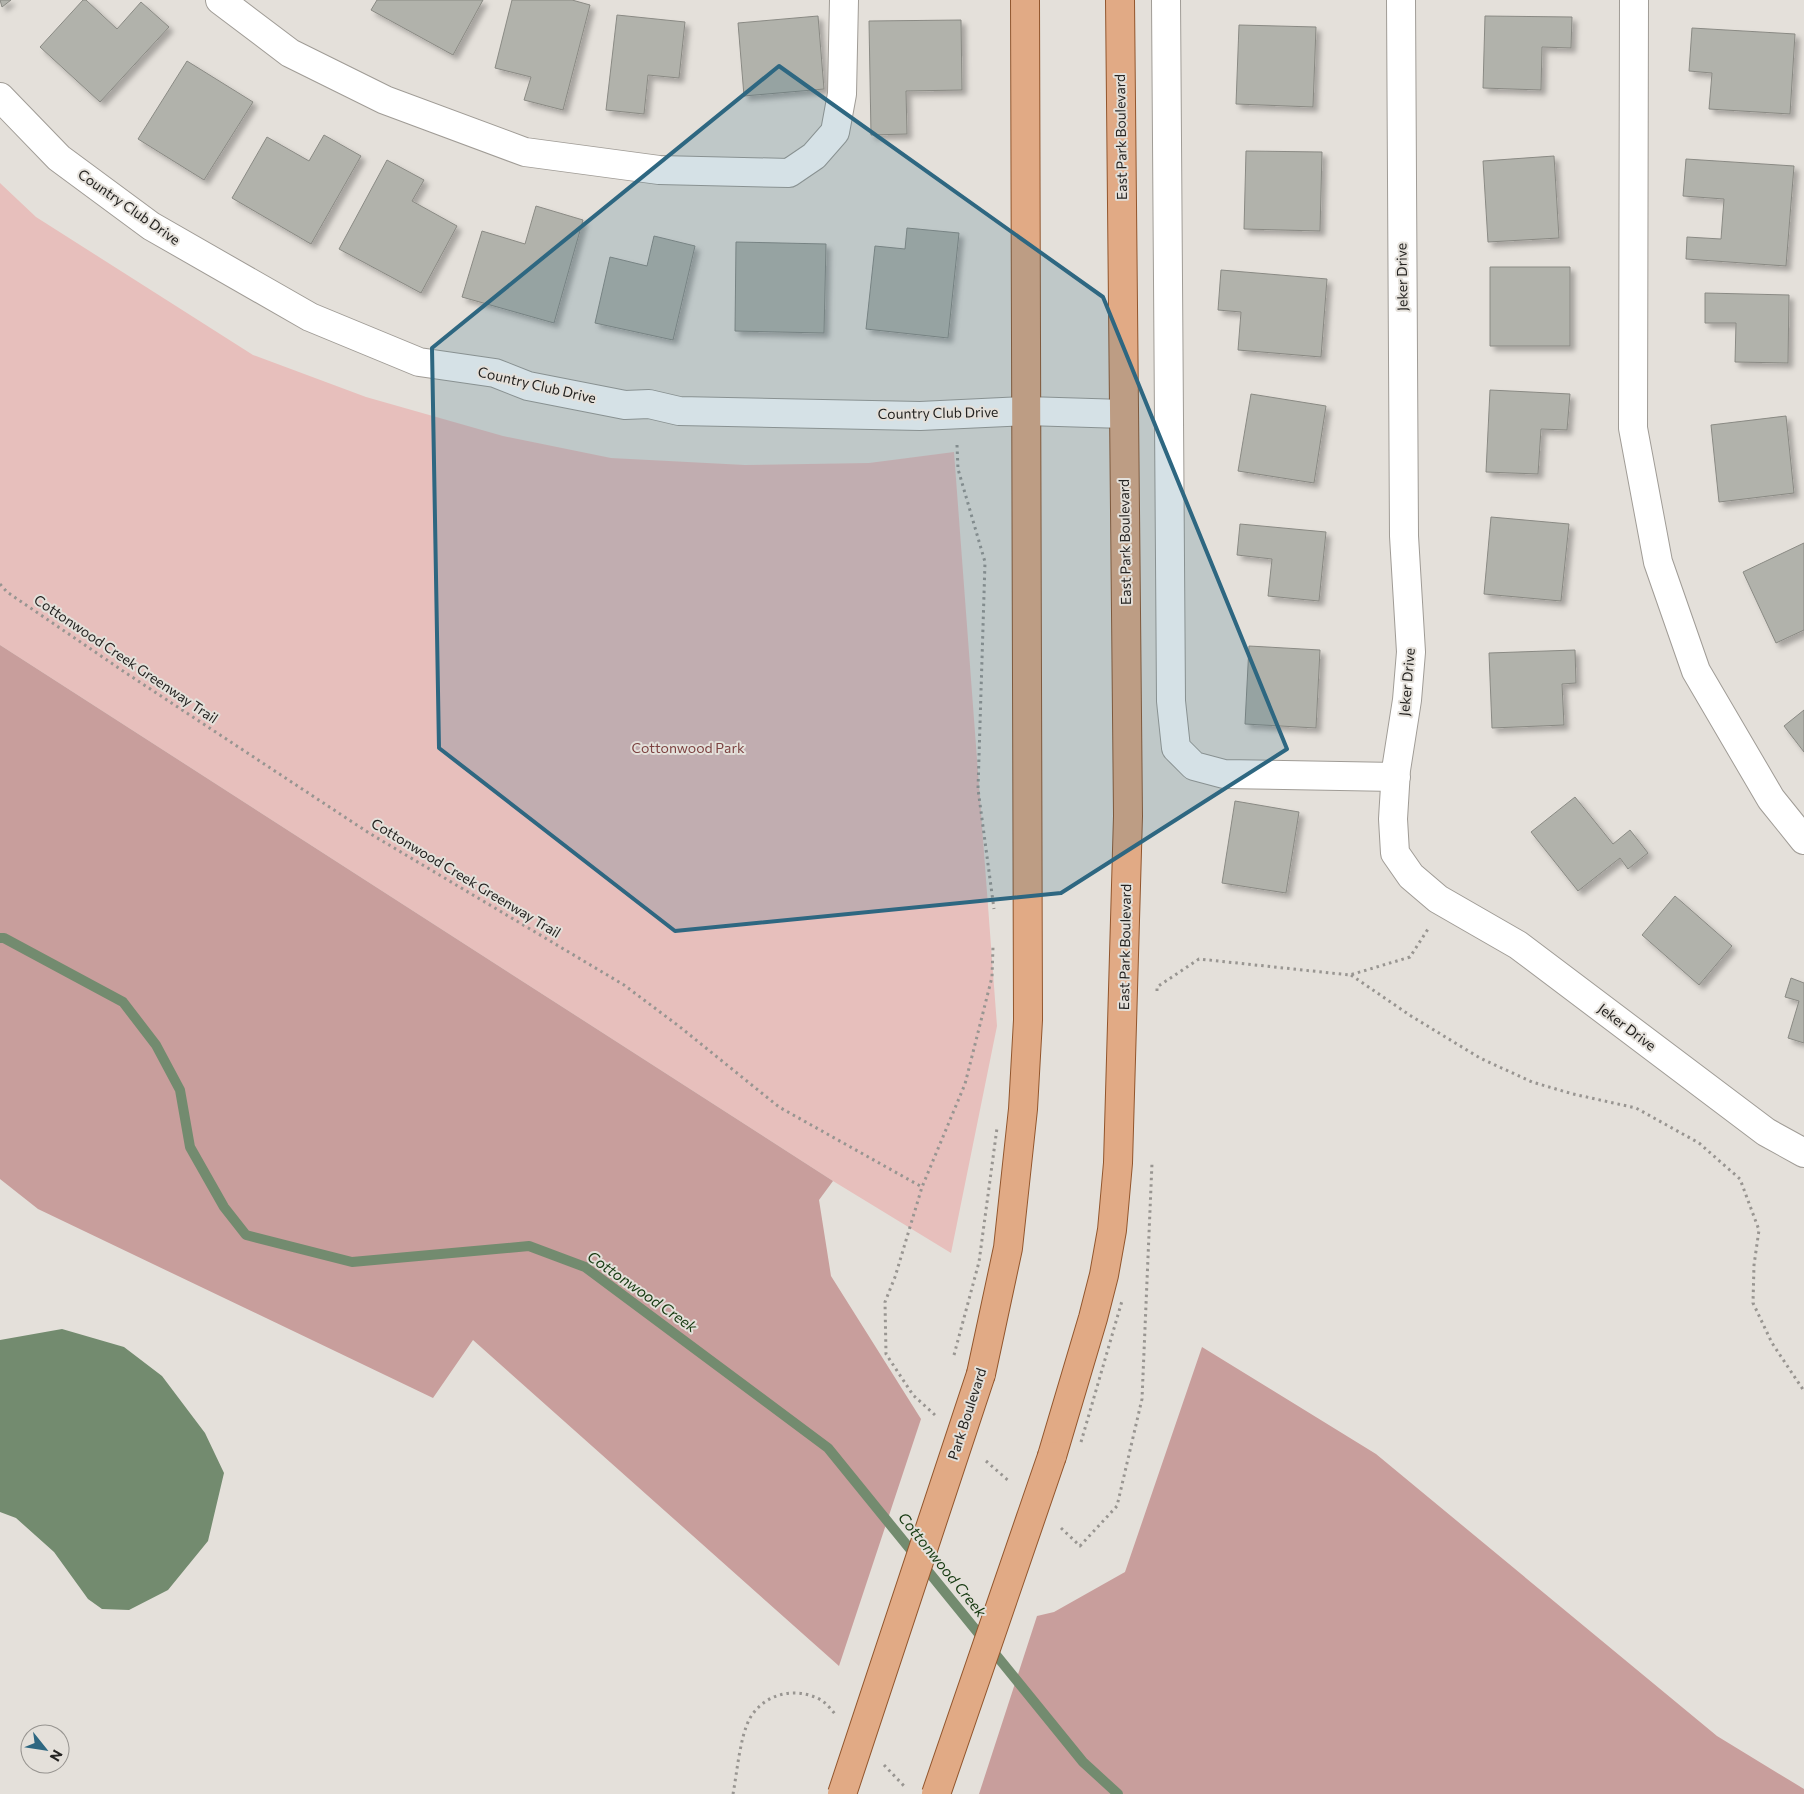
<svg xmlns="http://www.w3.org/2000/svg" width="1804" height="1794" viewBox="0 0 1804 1794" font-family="Commissioner,sans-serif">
<defs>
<filter id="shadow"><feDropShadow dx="4.5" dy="4.5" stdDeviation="2.5" flood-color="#0004"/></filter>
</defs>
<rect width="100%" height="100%" fill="#e4e0da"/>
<path fill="#e7bfbc" d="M0 183 36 217 253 355 366 397 503 436 611 458 745 465 869 463 954 452 997 1026 951 1253 833 1181 0 645Z"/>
<path fill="#c89e9c" d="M0 645 833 1181 819 1200 831 1276 921 1419 839 1666 473 1340 433 1398 38 1209 0 1179Z
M1202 1347 1376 1454 1717 1736 1804 1789V1794H979L1037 1616 1054 1612 1125 1572Z"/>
<path fill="#738b6f" d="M62 1329 124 1347 162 1376 205 1433 224 1473 208 1541 168 1590 129 1610 102 1609 88 1599 54 1552 16 1518 0 1512V1340Z"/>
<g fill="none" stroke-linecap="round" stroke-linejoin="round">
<path stroke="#738b6f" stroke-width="10" d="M0 938H4L123 1002 156 1045 180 1090 190 1147 224 1207 246 1235 352 1262 529 1246 585 1267 828 1448 1083 1762 1118 1794"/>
</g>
<path fill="#b1b2ab" stroke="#8a8a84" filter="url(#shadow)" d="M0 0H11L2 7Z
M83 0H86L117 29 141 2 169 27 100 102 40 47Z
M377 0H483L453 55 371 10Z
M512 0H572L590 5 563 110 524 100 531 77 495 68Z
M617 15 685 22 679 78 648 75 644 114 606 110Z
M818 16 824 89 744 96 738 23Z
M1485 16 1572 17 1571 48 1542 47 1541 90 1483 88Z
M961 20 962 90 906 91 907 134 871 135 869 21Z
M1239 25 1316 27 1313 107 1236 104Z
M1692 28 1795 34 1790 114 1709 109 1712 73 1689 71Z
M187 61 253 102 204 180 138 139Z
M324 135 361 156 311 244 232 198 267 137 309 161Z
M1246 151 1322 152 1320 231 1244 229Z
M1554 156 1559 238 1488 242 1483 161Z
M1686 159 1794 166 1786 266 1686 259 1687 237 1721 239 1724 199 1683 196Z
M387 160 424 180 412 201 457 226 421 293 339 249Z
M536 206 583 220 554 323 462 297 482 231 525 244Z
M907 228 959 233 948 338 866 329 875 246 905 249Z
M654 236 695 246 673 340 595 323 610 257 647 266Z
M736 242 826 244 824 333 735 331Z
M1490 267H1570V346H1490Z
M1221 270 1327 279 1321 357 1238 350 1241 312 1218 310Z
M1705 293 1789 295 1788 363 1735 362 1736 323H1705Z
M1490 390 1570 394 1567 430 1541 429 1538 474 1486 472Z
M1251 394 1326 406 1314 483 1238 471Z
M1786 416 1794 493 1719 502 1711 425Z
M1491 517 1569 524 1561 601 1484 594Z
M1240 524 1326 532 1319 601 1268 596 1272 559 1237 555Z
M1804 543V630L1776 643 1743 572Z
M1249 646 1320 650 1316 728 1245 724Z
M1575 650 1576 683 1562 684 1564 725 1492 728 1489 653Z
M1804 710V752L1784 726Z
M1575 797 1613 844 1630 830 1648 853 1628 869 1620 858 1578 891 1531 832Z
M1235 801 1299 812 1286 893 1222 883Z
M1675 896 1732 946 1699 985 1642 935Z
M1791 978 1804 983V1043L1788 1038 1799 1001 1785 997Z"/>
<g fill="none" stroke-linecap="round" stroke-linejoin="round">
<defs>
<path id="minor" d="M220 0 290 53 385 100 525 152 659 170 789 173 814 156 835 132 842 94 844 0
M1166 0 1171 701 1176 748 1194 766 1224 774 1396 777
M1401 0 1404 536 1411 652 1407 700 1396 770 1393 819 1395 853 1411 876 1438 899 1518 945 1766 1132 1804 1153
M1634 0 1633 428 1658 562 1696 671 1771 799 1804 840
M0 97 59 158 151 226 310 317 419 362 495 373 528 386 625 405 649 404 679 411 920 416 1026 411 1124 414"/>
<path id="major" d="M981 1374 1008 1248 1023 1109 1028 1020 1025 0
M1052 1456 1093 1318 1104 1275 1112 1230 1118 1163 1128 816 1120 0"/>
</defs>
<use href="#minor" stroke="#a09c96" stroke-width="30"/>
<use href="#major" stroke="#92562d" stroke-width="30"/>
<path stroke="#989591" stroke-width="3" stroke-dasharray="2.5 4" stroke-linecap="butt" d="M957 445 958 469 985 562 978 789 994 909
M0 584 7 592 126 673 369 833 624 985 680 1027 779 1107 922 1187
M1351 975 1411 1016 1480 1058 1532 1082 1573 1094 1636 1108 1699 1143 1740 1179 1759 1230 1754 1265 1753 1303 1772 1343 1804 1391
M1157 991V987L1199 959 1350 975 1410 957 1428 929
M935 1415 913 1395 886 1354 885 1302 895 1277 922 1187 965 1084 992 977 993 947
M986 1461 1010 1482
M1061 1528 1080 1546 1117 1506 1142 1399 1152 1163
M884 1765 906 1788
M733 1794C737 1773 740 1736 750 1718 765 1693 796 1686 821 1700 826 1703 831 1709 835 1714"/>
<use href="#minor" stroke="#fff" stroke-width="28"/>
<use href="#major" stroke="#e1aa85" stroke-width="28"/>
<defs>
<path id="major-bridge" d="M842 1794 981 1374
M936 1794 1052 1456"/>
</defs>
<use href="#major-bridge" stroke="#92562d" stroke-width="30" stroke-linecap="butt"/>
<path stroke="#989591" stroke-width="3" stroke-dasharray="2.5 4" stroke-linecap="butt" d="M954 1355 979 1262 997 1128
M1081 1442 1122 1301"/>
<use href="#major-bridge" stroke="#e1aa85" stroke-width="28"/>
</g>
<path fill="#2e6781" fill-opacity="0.2" stroke="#2e6781" stroke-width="4" stroke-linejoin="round" d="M779 66 1103 297 1287 749 1061 893 675 931 439 748 432 348Z"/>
<g text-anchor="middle" stroke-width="4" stroke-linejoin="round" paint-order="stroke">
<g font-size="14" fill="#242321" stroke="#e4e0da">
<text transform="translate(1121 137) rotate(-91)" y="5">East Park Boulevard</text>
<text transform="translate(129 207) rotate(35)" y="5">Country Club Drive</text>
<text transform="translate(1402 277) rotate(-91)" y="5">Jeker Drive</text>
<text transform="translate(537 385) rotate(13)" y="5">Country Club Drive</text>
<text transform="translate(938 413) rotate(-1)" y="5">Country Club Drive</text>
<text transform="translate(1125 542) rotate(-91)" y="5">East Park Boulevard</text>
<text transform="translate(126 659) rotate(34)" y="5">Cottonwood Creek Greenway Trail</text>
<text transform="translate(1407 682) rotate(-85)" y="5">Jeker Drive</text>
<text transform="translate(466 878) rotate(31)" y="5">Cottonwood Creek Greenway Trail</text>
<text transform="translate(1125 947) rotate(-89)" y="5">East Park Boulevard</text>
<text transform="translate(1627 1027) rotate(37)" y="5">Jeker Drive</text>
<text transform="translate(967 1414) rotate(-72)" y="5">Park Boulevard</text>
</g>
<g font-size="14" fill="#7c4241" stroke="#e4e0da">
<text x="688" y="753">Cottonwood Park</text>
</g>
<g font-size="15" font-style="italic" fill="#163a11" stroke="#e4e0da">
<text transform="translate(642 1292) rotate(35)" y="5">Cottonwood Creek</text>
<text transform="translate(942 1565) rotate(51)" y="5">Cottonwood Creek</text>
</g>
</g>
<g transform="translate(45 1749) rotate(120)"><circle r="24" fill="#e4e0da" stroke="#979490"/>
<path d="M0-4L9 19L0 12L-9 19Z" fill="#2e6781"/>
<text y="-8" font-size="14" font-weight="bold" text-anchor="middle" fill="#242321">N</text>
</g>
</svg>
